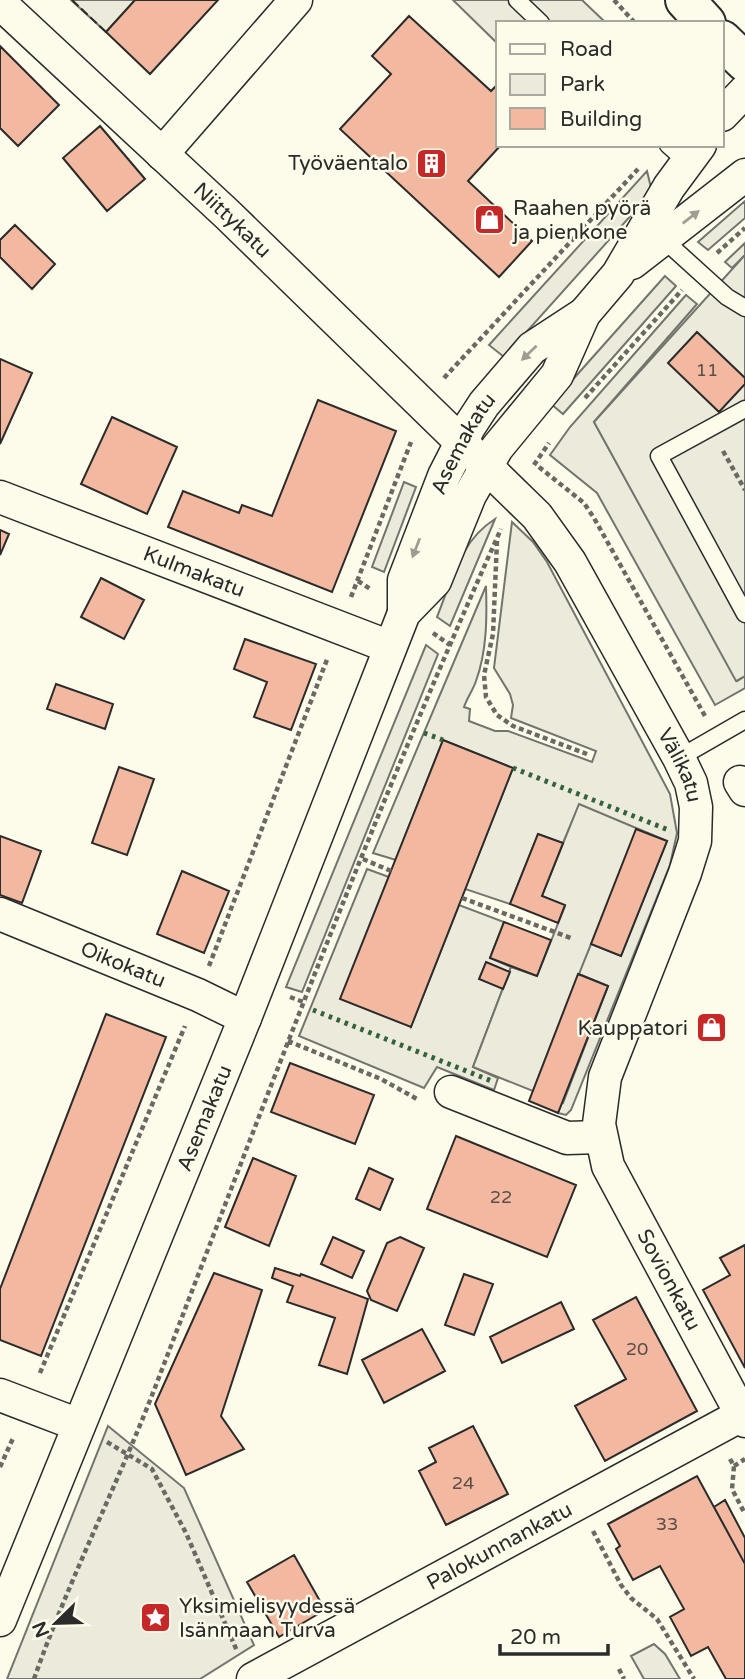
<svg xmlns="http://www.w3.org/2000/svg" width="745" height="1679" viewBox="0 0 745 1679" font-family="'Varela Round',sans-serif">
<rect width="100%" height="100%" fill="#fdfbea"/>
<path fill="#ecebdb" stroke="#74746e" stroke-width="2" d="M647 171 652 192 504 357 489 345Z
M745 201V218L708 250 698 242Z
M745 243V255L732 268 725 262Z
M665 276 676 286 563 414 551 404Z
M686 295 697 304 594 422 737 681 745 676V688L715 705 597 493 550 455 570 427Z
M495 519 450 626 437 617C452 580 460 541 495 519Z
M512 522 533 542 547 562 670 794 677 833 670 865 571 1110 566 1115 558 1113 608 986 578 974 591 944 667 841 579 805 563 843 538 834 510 904 465 889 513 768 443 740 396 860 373 853 486 586C487 617 487 651 476 681 473 690 467 698 464 707L470 709 469 721 495 731H508L592 762 596 751 511 718 513 705 510 694 494 668Z
M426 645 438 654 302 992 286 987Z
M367 869 389 877 411 1026 459 905 504 922 490 958 511 967 473 1067 498 1078 494 1090 437 1067 424 1088 299 1036Z
M108 1426 184 1488 254 1645 200 1679H7Z
M654 1644 665 1654 680 1679H644L631 1656Z"/>
<path fill="#eceadb" stroke="#74746e" stroke-width="2" d="M71 0H135L106 32Z
M453 0H582L606 23H498V44Z
M745 255V676L736 681 594 422Z
M404 482 416 487 384 572 372 567Z
M579 804 667 841 621 956 591 944 579 974 608 986 563 1103 473 1067 511 967 537 976 565 906 542 896Z"/>
<path fill="#f2b8a0" stroke="#2b2b2b" stroke-width="2" d="M135 0H218L150 74 106 32Z
M409 16 491 91 498 84V145H501L468 181 532 241 499 277 340 129 391 74 372 56Z
M0 46 59 105 18 146 0 128Z
M100 126 145 179 107 211 63 158Z
M15 225 55 264 32 289 0 257V240Z
M697 332 745 378V384L719 412 668 363Z
M0 359 32 373 0 444Z
M318 400 396 431 332 592 168 527 183 491 239 513 242 505 272 516Z
M112 417 177 447 147 514 81 484Z
M0 530 9 534 0 555Z
M101 578 144 600 124 639 81 617Z
M245 639 316 664 291 730 254 717 267 682 234 669Z
M56 684 113 704 105 729 47 709Z
M443 740 513 768 411 1027 340 999Z
M119 767 154 779 127 855 92 843Z
M636 829 667 841 621 956 591 944Z
M538 834 563 843 542 896 565 905 558 923 510 904Z
M0 836 41 851 22 903 0 895Z
M182 871 229 891 204 953 157 934Z
M504 922 551 940 537 976 490 958Z
M486 962 510 972 503 989 479 979Z
M578 974 608 986 558 1113 529 1101Z
M106 1014 166 1037 41 1356 0 1340V1289Z
M290 1063 374 1095 355 1144 271 1112Z
M456 1136 576 1185 547 1257 427 1209Z
M253 1158 296 1176 269 1246 225 1227Z
M369 1168 393 1179 380 1210 356 1199Z
M333 1237 364 1251 352 1278 321 1264Z
M400 1237 424 1248 397 1311 371 1300 367 1291 387 1243Z
M745 1245V1368L703 1290 730 1275 720 1258Z
M275 1268 300 1276 301 1274 368 1299 347 1374 319 1365 335 1318 287 1302 293 1286 272 1278Z
M214 1273 262 1290 221 1416 244 1449 186 1475 155 1404Z
M464 1274 493 1284 474 1335 445 1325Z
M636 1297 697 1411 605 1461 575 1406 626 1379 593 1320Z
M561 1302 574 1329 502 1363 490 1337Z
M422 1329 445 1371 384 1403 362 1360Z
M473 1426 508 1494 446 1525 419 1471 436 1462 429 1448Z
M697 1476 745 1564V1679H726L708 1647 691 1656 670 1617 684 1609 660 1566 633 1580 616 1549 620 1546 608 1524Z
M725 1500 745 1538V1564L714 1507Z
M294 1555 325 1610 279 1637 247 1582Z"/>
<g fill="none" stroke-linecap="round" stroke-linejoin="round">
<defs>
<path id="lane" d="M517 0 541 23
M668 145 687 162
M663 239 727 297 745 308
M745 409 659 456 745 614
M679 758 745 720"/>
<g id="street">
<path id="s1" d="M0 3 228 215 537 516 570 562 679 758 691 783 696 807 695 841 685 873 605 1077 599 1124 608 1166 745 1421"/>
<path d="M722 115 745 91"/>
<path d="M162 154 296 0"/>
<path d="M632 263 745 175"/>
<path id="s2" d="M0 497 390 647"/>
<path id="s3" d="M404 613V580L444 476 469 427 484 404 532 348 584 314"/>
<path d="M740 782 745 790"/>
<path id="s4" d="M0 914 198 995 245 1018"/>
<path d="M451 1092 567 1138 600 1137"/>
<path d="M0 1395 79 1425"/>
<path id="s5" d="M0 1620 245 1018 404 613 435 581 470 495 497 448 557 375 584 314 618 274 669 187 700 145"/>
<path id="s6" d="M253 1679 745 1413"/>
</g>
<path id="secondary" d="M685 0 706 23
M722 40 745 62"/>
</defs>
<use href="#lane" stroke="#2b2b2b" stroke-width="19"/>
<use href="#street" stroke="#2b2b2b" stroke-width="35"/>
<use href="#secondary" stroke="#2b2b2b" stroke-width="42"/>
<path stroke="#6a6964" stroke-width="4.5" stroke-dasharray="5 3.5" stroke-linecap="butt" d="M614 0 635 23
M717 253 745 228
M444 378 638 169
M585 398 682 290
M723 451 745 490
M534 465 549 443
M539 467 584 503 594 518 705 716
M497 541 493 634 484 675 486 697 497 715 513 726 587 754
M358 581 372 590
M351 597 411 442
M433 633 450 645
M363 859 391 871
M462 898 571 938
M209 966 328 657
M290 997 306 1003
M288 1041 381 1079 417 1099
M40 1373 185 1026
M107 1442 152 1469 186 1533 237 1651
M730 1459 734 1466 732 1489 745 1514
M734 1466 745 1459
M0 1467 14 1436
M593 1531 621 1585 631 1598 657 1619 694 1679
M619 1669 624 1679
M34 1679C69 1579 118 1484 156 1385 266 1098 375 809 501 529"/>
<use href="#lane" stroke="#fdfbea" stroke-width="16"/>
<use href="#street" stroke="#fdfbea" stroke-width="32"/>
<use href="#secondary" stroke="#fdfbea" stroke-width="38"/>
<path stroke="#34623c" stroke-width="5" stroke-dasharray="3.5 5" stroke-linecap="butt" d="M424 733 443 740
M513 768 671 831
M313 1010 494 1082"/>
<path stroke="#2b2b2b" stroke-width="2" stroke-dasharray="9 3.5" stroke-linecap="butt" d="M72 0 106 32"/>
</g>
<defs><path id="oneway-solid" d="M-6-.8H1V-3.2L6.5 0L1 3.2V.8H-6Z" transform="scale(1.75)"/></defs>
<g fill="#9e9d94">
<use href="#oneway-solid" transform="translate(691 217) rotate(-38)"/>
<use href="#oneway-solid" transform="translate(529 353) rotate(136)"/>
<use href="#oneway-solid" transform="translate(416 548) rotate(111)"/>
</g>
<defs>
<symbol id="building-square" viewBox="-11 -11 22 22"><rect x="-9" y="-9" width="18" height="18" rx="4" fill="#c62828" stroke="#fdfbea"/><path d="M-4-6H4V6H1V3H-1V6H-4ZM-2.5-4.3h1.7v1.8h-1.7ZM.8-4.3h1.7v1.8H.8ZM-2.5-1h1.7V.8h-1.7ZM.8-1h1.7V.8H.8Z" fill="#fff"/></symbol>
<symbol id="shop-square" viewBox="-11 -11 22 22"><rect x="-9" y="-9" width="18" height="18" rx="4" fill="#c62828" stroke="#fdfbea"/><path d="M-5-2.5h2.3a2.7 3.5 0 0 1 5.4 0H5L5.5 6h-11ZM-1.5-2.5h3a1.5 2.3 0 0 0-3 0Z" fill="#fff"/></symbol>
<symbol id="sight-square" viewBox="-11 -11 22 22"><rect x="-9" y="-9" width="18" height="18" rx="4" fill="#c62828" stroke="#fdfbea"/><path d="M0-6L1.8-2.2L6-1.7L2.9 1.2L3.7 5.4L0 3.3L-3.7 5.4L-2.9 1.2L-6-1.7L-1.8-2.2Z" fill="#fff"/></symbol>
</defs>
<g fill-rule="evenodd">
<use href="#building-square" x="414" y="146" width="35" height="35"/>
<use href="#shop-square" x="472" y="202" width="35" height="35"/>
<use href="#shop-square" x="694" y="1010" width="35" height="35"/>
<use href="#sight-square" x="138" y="1600" width="35" height="35"/>
</g>
<g text-anchor="middle" stroke-width="5" stroke-linejoin="round" paint-order="stroke">
<g font-size="18" fill="#5d4e48">
<text x="707" y="376">11</text>
<text x="501" y="1203">22</text>
<text x="637" y="1355">20</text>
<text x="463" y="1489">24</text>
<text x="667" y="1530">33</text>
</g>
<g font-size="21" fill="#2b2b2b" stroke="#fdfbea" text-anchor="end">
<text x="408" y="170">Työväentalo</text>
<text x="513" y="215" text-anchor="start">Raahen pyörä<tspan x="513" dy="24">ja pienkone</tspan></text>
<text x="688" y="1035">Kauppatori</text>
<text x="179" y="1613" text-anchor="start">Yksimielisyydessä<tspan x="179" dy="24">Isänmaan Turva</tspan></text>
</g>
<g font-size="21" fill="#2b2b2b" stroke="#fdfbea">
<text dy="7" stroke="none"><textPath href="#s1" startOffset="318">Niittykatu</textPath></text>
<text dy="7" stroke="none"><textPath href="#s3" startOffset="182">Asemakatu</textPath></text>
<text dy="7" stroke="none"><textPath href="#s2" startOffset="208">Kulmakatu</textPath></text>
<text dy="7" stroke="none"><textPath href="#s1" startOffset="1031">Välikatu</textPath></text>
<text dy="7" stroke="none"><textPath href="#s4" startOffset="133">Oikokatu</textPath></text>
<text dy="7" stroke="none"><textPath href="#s5" startOffset="542">Asemakatu</textPath></text>
<text dy="7" stroke="none"><textPath href="#s1" startOffset="1582">Sovionkatu</textPath></text>
<text dy="7" stroke="none"><textPath href="#s6" startOffset="280">Palokunnankatu</textPath></text>
</g>
</g>
<rect x="496" y="21" width="228" height="126" fill="#fdfbea" stroke="#a9a89e" stroke-width="2"/>
<rect x="510" y="44" width="35" height="10" fill="#fdfbea" stroke="#a9a89e" stroke-width="2"/>
<text x="560" y="56" font-size="21" fill="#2b2b2b">Road</text>
<rect x="510" y="74" width="35" height="21" fill="#ecebdb" stroke="#a9a89e" stroke-width="2"/>
<text x="560" y="91" font-size="21" fill="#2b2b2b">Park</text>
<rect x="510" y="108" width="35" height="21" fill="#f2b8a0" stroke="#a9a89e" stroke-width="2"/>
<text x="560" y="126" font-size="21" fill="#2b2b2b">Building</text>
<g transform="translate(56 1623) rotate(247)" stroke="#fdfbea" stroke-width="5" paint-order="stroke">
<path d="M0-5L12 26L0 18L-12 26Z" fill="#2b2b2b"/>
<text y="-10" font-size="19" font-weight="bold" text-anchor="middle" fill="#2b2b2b">N</text>
</g>
<path d="M500 1644v10h108v-10" fill="none" stroke="#2b2b2b" stroke-width="3.5"/>
<text x="510" y="1644" font-size="21" fill="#2b2b2b" stroke="#fdfbea" stroke-width="5" paint-order="stroke">20 m</text>
</svg>
